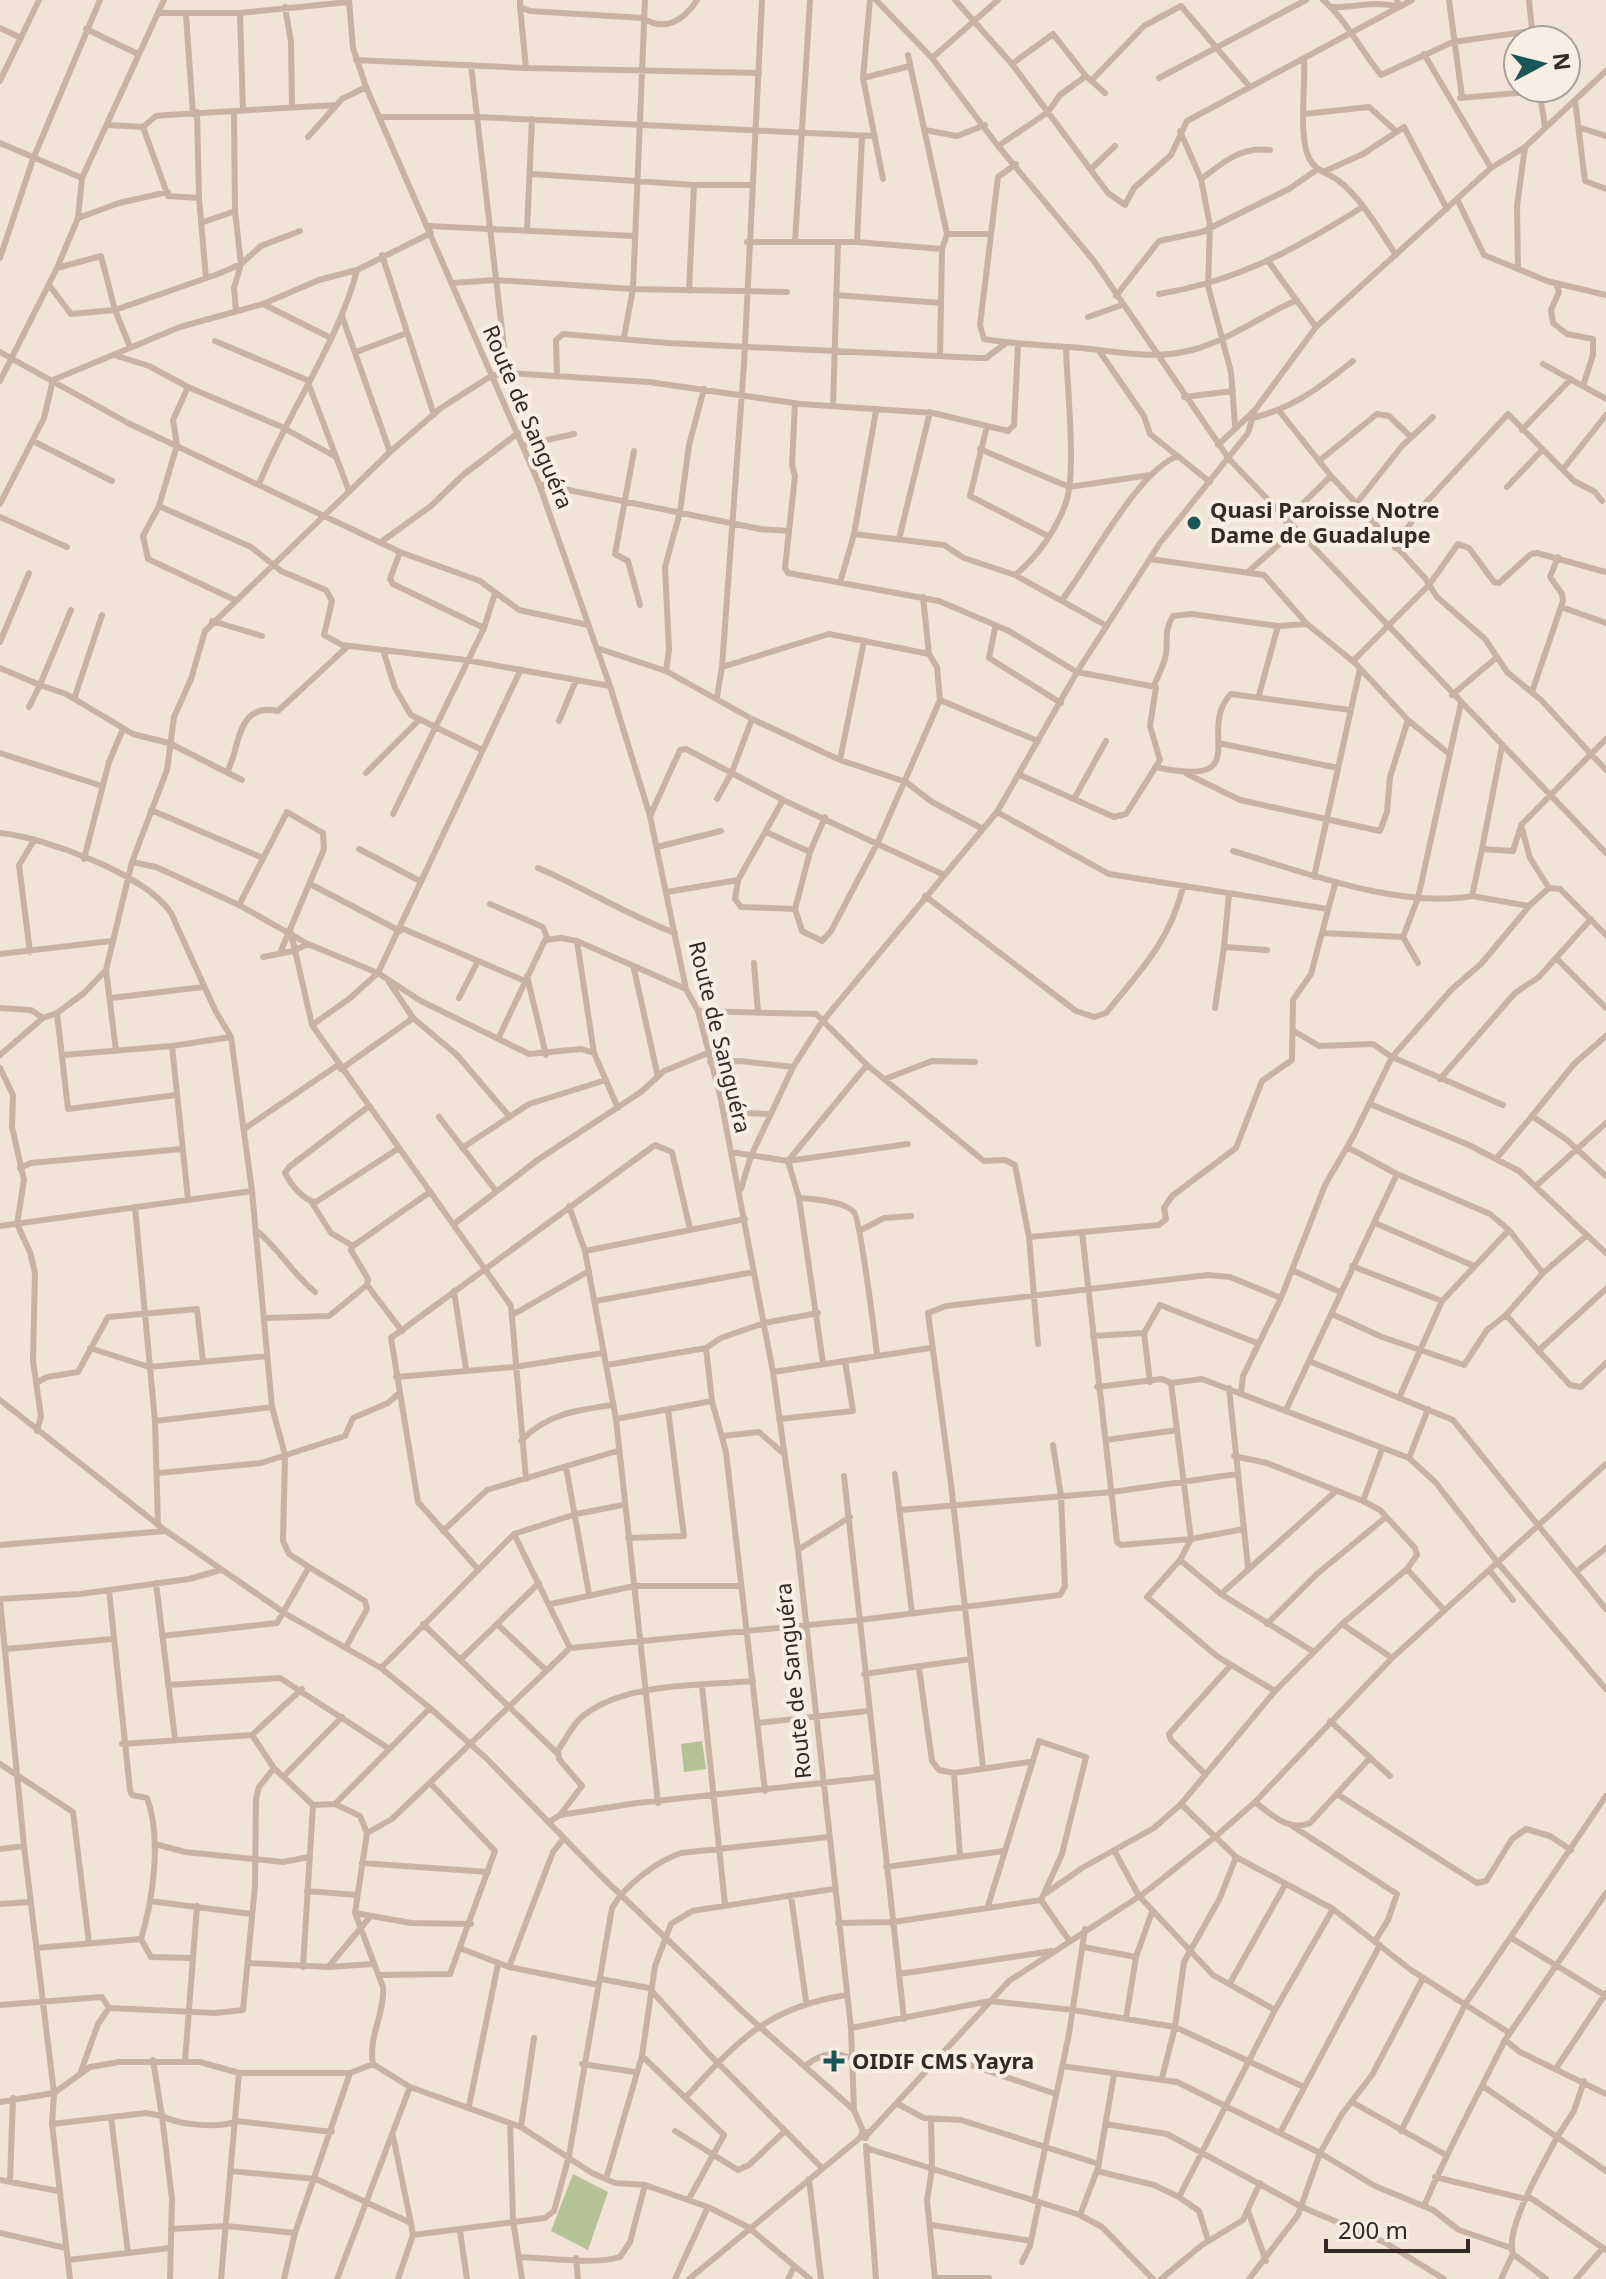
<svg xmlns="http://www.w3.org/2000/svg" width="1606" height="2279" viewBox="0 0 1606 2279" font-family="'Noto Sans',sans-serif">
<rect width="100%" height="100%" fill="#f2e3d7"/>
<path fill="#b5c197" d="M702 1741 706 1769 684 1772 681 1744Z
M573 2174 608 2192 588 2250 551 2231Z"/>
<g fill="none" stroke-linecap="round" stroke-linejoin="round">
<path stroke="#cab2a3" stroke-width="6" d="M349 0 353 48 366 87 539 484 610 686 650 816 686 989 698 1011 720 1095 773 1372 798 1550 851 2028 854 2110 863 2131
M520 0V7L530 11 643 18C666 33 685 19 697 0
M870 0 863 78 883 179
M876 0 932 58 998 146 1094 261 1229 459 1606 853
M955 0 1012 64 1108 193 1125 205 1134 188 1171 155 1187 121 1412 0
M1323 0C1343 16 1363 53 1381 75L1453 42 1532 31
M1449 0 1462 97
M1529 0 1533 40
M285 7 291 42 292 106
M520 7 526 68
M1332 7C1356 8 1375 0 1399 7L1397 0
M160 13H240L349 2
M240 13 243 110
M186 15 193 114
M0 28 21 38
M86 29 138 54
M1424 54 1491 168
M908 55 947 234 942 249 940 356
M932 58 998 0
M1304 59C1306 86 1298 135 1309 158 1315 171 1329 173 1339 181 1360 197 1381 232 1396 255
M356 60 526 68 759 73
M1012 64 1053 34 1086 76 1105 93
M471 65 507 373
M863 78 910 66
M1159 78 1306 0
M0 81 39 0
M1091 81 1144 26 1181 6 1249 86
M1539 88 1545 127
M1460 98 1540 91
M1575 100 1585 181 1606 189
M234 111 235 211 241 264 234 288 236 311
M197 112 199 198 206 278
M1304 114 1369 107 1397 132
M379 117H478L873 136
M108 125 143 127 156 116 167 115 336 105
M143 127 168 196 199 198
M1581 128 1606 136
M925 130 957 136 985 125
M1180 131 1201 179
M308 137 342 99 366 87
M862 137 857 242 942 249
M0 143 82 178
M998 146 1048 112 1060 95 1086 76
M1016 164 998 177 980 325 984 339C1017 345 1049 345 1082 348 1118 352 1156 360 1192 350 1229 340 1262 315 1297 300
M1091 169 1115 146
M1323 172 1363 154 1404 127 1447 209
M532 174 694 185H750
M1458 201 1484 255 1547 281 1606 295
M78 218 119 203 168 192
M201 223 235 211
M429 226 634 236
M527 230 532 119
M947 234H990
M747 242H795L810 0
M795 242H857
M382 255 434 415
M0 258 33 159 100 0
M1268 261 1316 327
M57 268 101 256 115 310 130 347
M1518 269 1517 206 1525 147
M453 283 495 280 633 289 787 292
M1556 283 1559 292 1551 310 1553 323 1567 334 1593 339V355L1583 386
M49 285 71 314 115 310 218 274 241 264 261 246 300 231
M689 291 694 185
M1159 294C1238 281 1294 250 1361 208
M836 295 941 303
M1116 296 1159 241 1202 232 1289 189 1318 169
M263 304 329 337
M342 316 390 452
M1088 317 1122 305
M624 337 633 289 645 0
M215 341 307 380 349 491
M0 352 128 423 400 552 480 581 519 610 588 625
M356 352 407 333
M1100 352 1144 416 1150 434 1210 482
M114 355 149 366 188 387 173 420 177 445 159 506 143 536 148 559 235 600
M1543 364 1606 399
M557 376 556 340 563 334 668 343 978 358H986L1006 343
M0 381 57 268 78 218 82 178 164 0
M188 387 282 427 336 457
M1184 397 1233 391
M795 403 792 465 795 476 785 568 788 573 939 601 1009 631 1077 672 1156 687 1150 726 1160 760 1126 814 1114 817 1020 775
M833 406 838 242
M1280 412 1331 476
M1253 418C1295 407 1319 388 1353 361
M1235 425 1231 372 1208 286 1210 226 1201 179C1224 162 1241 146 1270 150
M987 426 970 496 1048 536
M1522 430 1571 379
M33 441 112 481
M524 445 574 434
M1218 445 1255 410
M980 449 1069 487 1150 475
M634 451 615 554 628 561 640 605
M1319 461 1377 414 1389 416 1410 436
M1564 468 1606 415
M259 484C287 414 340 339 357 270
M539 484 760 529 789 531
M1507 487 1542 450
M0 504 44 418 53 380 180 327 263 304 319 280 357 270 431 233
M1356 504 1402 446 1433 417
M159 506 251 547 281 571 326 590 332 601 324 635 342 645 466 660 610 686
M0 517 67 547
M1285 521 1331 476 1425 578 1437 597 1485 639 1507 672 1541 700 1606 770
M854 534 944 545 964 558 1015 575 1107 626
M899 539 930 412
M381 542 431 506 463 475 518 433
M1395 548 1419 510 1508 414 1574 481 1595 492 1602 501
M400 552 390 579 393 584 484 628
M1150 559 1264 575 1307 624
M1248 572 1294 531
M1015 575C1037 558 1059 526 1067 499 1076 470 1067 383 1066 348
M840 583 854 534 876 411
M923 597 929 654
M1062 600C1089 565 1138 470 1178 456
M1561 607 1606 623
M212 621 262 636
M995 628 989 658 1061 703
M0 642 29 573
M597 648 666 671 752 719 840 760 906 782 932 802 981 828
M383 650 395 688 411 715 482 750
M1353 661 1429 585 1458 544 1469 548 1494 582 1499 583 1531 554 1537 553 1606 572
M722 667 744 364 762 0
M0 668 40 685 71 610
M666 671 669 650 665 567 680 512 689 445 704 389
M1154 685C1159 675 1164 665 1166 654 1168 639 1164 630 1173 616L1192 614 1278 626 1307 624 1355 663 1408 720 1448 753
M1532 692 1563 601 1562 594 1550 577 1558 557
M1259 695 1278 626
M1452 695 1496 658
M717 697 722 667 829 634 929 654 937 667 940 700 878 842 831 931 822 941 802 931 795 909 741 907 735 899 738 880 783 800
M74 699 102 615
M940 700 1038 741
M29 707 40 685 66 694 133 734 169 743 242 780
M559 721 576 680
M1218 743 1338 768
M0 753 102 786
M840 760 864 641
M1155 767C1258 789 1195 730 1231 694L1350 710
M227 772C241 748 235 702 278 711L347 647
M366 773 418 721
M1187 774 1240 800 1380 831 1387 812 1390 777 1408 720
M717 799 732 772 752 719
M1074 799 1106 741
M151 810 263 858
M997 812 1109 874 1328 909
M393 814 484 628 495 593
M650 816 680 750 686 749 783 800 942 874
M766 832 810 852
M0 833C44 837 147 875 171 913L215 1010 231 1037 252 1191 272 1407 285 1455 283 1541 289 1554 309 1567 277 1623 162 1636
M657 847 721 831
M359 849 420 881
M1482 849 1502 746
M1233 851C1304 872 1398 909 1472 896L1482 849 1513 851 1520 829
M84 859 109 762 123 729
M132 862 156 867 239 905 308 944 378 973 421 1001 529 1054 581 1049 594 1053
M538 868C585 888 627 915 675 933
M1314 877 1360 669
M310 884 400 931
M1549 888 1560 889 1606 935
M667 892 738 880
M925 896 1076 1011 1094 1017 1106 1013C1140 971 1170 941 1183 887
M1472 896 1529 906 1549 888 1530 858 1521 825 1606 739
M490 904 543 927 548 940
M239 905 287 812 323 833 324 849 280 953
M795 909 810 852 825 817
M401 928 525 981
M291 933 312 1025 511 1306 526 1479
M1323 933 1403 937
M577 941 594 1053 618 1108
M1224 947 1229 894
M30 952 19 865 33 842
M0 954 111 941
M263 957 293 951 308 944
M1556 958 1606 1008
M754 963 758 1013
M1418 963 1403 937 1418 898 1461 703
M634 969 658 1077
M106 970 116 1051
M527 976 546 1055
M389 982 413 1018 457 1055 509 1116
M111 998 203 987
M459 998 477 963
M0 1008 31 1010 43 1018
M1215 1008 1224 947 1267 950
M698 1011 816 1014 867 1065 984 1161 1005 1160 1015 1165 1029 1237 1038 1344
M57 1013 68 1109 176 1095
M312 1025 349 999 378 973 520 671
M1294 1031 1319 1046 1373 1044 1392 1057 1503 1105
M498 1039 545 940 561 938 577 941 686 989
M172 1046 188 1199
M0 1055 43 1018 57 1013 84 993 106 970 132 862 167 770 174 717 191 679 205 631 390 452 441 408 491 376 507 373 649 382 801 404 933 413 1008 431 1014 425 1018 346
M63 1055 172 1046 231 1037
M710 1062 740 1061 793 1067
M0 1068 13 1095 12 1127 24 1180 17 1224 30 1252 35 1273 33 1361 41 1416 37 1431
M341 1069 413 1018
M885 1079 932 1061 975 1062
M1440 1079 1515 993 1539 977 1591 919
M1370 1104 1469 1145 1519 1171 1606 1253
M368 1107 289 1167 285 1173C291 1185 304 1201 316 1202L399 1148
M723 1112 770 1114
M1532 1116 1574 1064 1606 1036
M439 1117 496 1191
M244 1129 338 1065
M1347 1147 1397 1174 1490 1214 1509 1230 1543 1273
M462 1148 529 1104 606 1080
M731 1152 788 1161 908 1144
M1496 1159 1532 1116 1567 1140 1606 1176
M20 1168 31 1163 182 1149
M1537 1185 1606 1123
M741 1189 751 1156 793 1067 822 1022 997 812 1077 672 1160 543 1248 433 1255 410 1316 327 1491 168 1525 147 1606 71
M799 1198C813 1199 844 1201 854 1212 860 1218 875 1337 877 1355
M312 1203 331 1233 353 1246
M569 1206 585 1251 616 1419 658 1803
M135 1207 155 1421 158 1525
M1375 1223 1474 1266
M454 1224 539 1159 641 1092 664 1071 708 1053
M0 1226 252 1191
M256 1230C279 1249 292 1273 315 1292
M861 1230 884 1218 911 1216
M1082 1232 1117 1542 1121 1545 1191 1539 1244 1529
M1029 1237 1159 1225 1166 1219 1164 1208 1172 1196 1236 1148 1262 1081 1292 1060 1293 1000 1311 974 1335 884
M585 1251 745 1219
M1352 1266 1442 1301
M1292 1270 1340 1292
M367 1285 402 1331
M454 1291 466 1369
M595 1301 754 1272
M514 1314 589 1271
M1332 1314 1382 1337 1464 1365 1487 1330 1506 1315 1543 1273 1586 1236
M1506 1315 1570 1385 1581 1387 1606 1363
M265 1318 329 1316 367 1285 368 1279 351 1250 353 1246 430 1192
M1093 1336 1144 1333
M90 1348 149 1367 267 1356
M706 1348 712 1401 726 1452 765 1791
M1538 1351 1606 1289
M1309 1361 1453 1420 1606 1609
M823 1363 799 1198 788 1161 867 1065
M607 1365 706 1348 721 1338 764 1323 818 1313
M773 1372 930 1348
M396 1377 514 1367 603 1353
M1150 1382 1144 1333 1160 1305 1257 1343
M36 1383 47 1377 78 1372 108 1317 197 1309 203 1361
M1171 1383 1191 1539 1180 1560 1147 1597 1218 1657 1275 1691
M1097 1387 1162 1379 1171 1383 1202 1379 1409 1458 1436 1483 1498 1563 1606 1689
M1229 1388 1248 1567
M1241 1394 1243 1376 1281 1298 1325 1185 1354 1135 1392 1057 1452 989 1481 964 1531 904
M1399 1398 1442 1301 1509 1230
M0 1400 166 1531 286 1614 381 1668 430 1708 486 1758 600 1875 742 2011 854 2110
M1286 1410 1397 1174
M616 1419 712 1401
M779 1419 853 1411 845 1361
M155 1421 272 1407
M723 1436 759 1432 783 1453
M1106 1440 1177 1430
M521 1441C546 1414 577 1410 612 1405
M1234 1456 1267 1463 1363 1501 1380 1510 1415 1548 1417 1555 1407 1569 1444 1610
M1409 1458 1428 1409
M566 1467 589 1594
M159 1473 261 1463 345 1436 353 1418 388 1403 399 1393
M895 1474 912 1613
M844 1476 904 2019
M1363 1501 1382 1449
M900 1510 1112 1492 1237 1474
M443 1531 487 1490 617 1451
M514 1534 570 1648
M628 1538 684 1536 668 1410
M0 1545 166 1531
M798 1550 850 1517
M1180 1560 1221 1594 1314 1652
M309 1567 365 1601 367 1609 346 1647
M477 1568 418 1502 391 1338 655 1145 672 1152 690 1229
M1490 1571 1513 1600
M1577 1571 1606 1548
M156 1583 175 1739
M1221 1594 1336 1491
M0 1599 80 1594 189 1579 221 1570
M0 1600 24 1846 54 2093 52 2124 70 2279
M551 1604 634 1586H741
M423 1624 557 1753
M497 1624 546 1670
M1267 1624 1317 1574 1386 1517
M1342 1624 1392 1658
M6 1649 112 1639
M461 1659 539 1583
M381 1668 514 1534 576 1514 623 1505
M919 1668 932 1761 939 1770 954 1773 1029 1762
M864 1674 971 1659
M168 1685 280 1678 388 1748
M702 1686 725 1904
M1330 1721 1390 1776
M758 1723 868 1711
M252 1735 302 1689
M122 1744 252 1735 274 1768 313 1805 335 1804 430 1708
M0 1764 73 1812 89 1943
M983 1767 951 1484 928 1313 946 1306 1208 1275 1230 1277 1281 1298
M954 1773 960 1856
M1204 1773 1171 1740 1169 1734 1231 1665
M283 1777 342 1717
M1337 1794 1477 1883 1486 1881 1512 1839 1526 1829 1550 1836 1571 1850
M1255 1802C1272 1815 1288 1832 1310 1823L1369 1759
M335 1804 360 1816 367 1833 355 1913 383 1987C385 2014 368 2036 373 2064L410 2087 337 2279
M1181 1804 1236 1857 1333 1909 1411 1970 1508 2032
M560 1815 582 1786 559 1759 558 1750C566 1740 573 1723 584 1715 627 1682 700 1686 753 1681
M549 1822 560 1815 637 1803 876 1777
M1294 1827 1397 1894 1388 1920 1375 1941
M367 1833 392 1819 570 1648 860 1620 1060 1595 1065 1586 1061 1496 1053 1445
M155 1844 185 1852 283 1862 309 1857
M0 1849 24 1846
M1115 1852 1139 1896 1213 1975 1275 2010
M362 1863 488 1872
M886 1867 1004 1851
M307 1891 357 1895
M1046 1893 1082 1868 1154 1828 1181 1804 1275 1691 1342 1624 1407 1569
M1606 1893 1505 2040 1520 2052 1606 2094
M791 1896 806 2001
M1041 1900 1069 1940
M150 1901 251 1914
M0 1904 30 1902
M988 1906 1039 1741 1086 1757 1062 1854 1041 1900
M355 1913 411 1923 471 1924
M838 1923 893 1922 1041 1900
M141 1939 151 1957 193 1958
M1513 1939 1606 1996
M1083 1947 1136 1957
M36 1948 141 1939C153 1900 162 1837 147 1798L132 1795 130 1790 109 1590
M462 1949 509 1967 599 1985
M248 1963 329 1967 373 1964
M329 1966 370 1917
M303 1967 313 1805
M509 1967 553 1852 564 1838
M899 1974 1052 1951
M379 1975 450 1974 495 1851 430 1783
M601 1979 649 1988 709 2054 822 2168
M1230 1983 1285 1885
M0 2005 102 1997 109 2008
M1126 2019 1136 1957 1152 1912
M851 2028 990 2001 1073 2010 1175 2027 1304 2087
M941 2055 1056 2094
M642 2056 724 2135 689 2199
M153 2060 162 2116C180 2125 219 2129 237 2121L332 2132
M185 2061 197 1906
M582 2064 635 2072
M806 2065C824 2052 834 2051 854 2059
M1062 2066 1177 2082 1320 2153 1375 2186 1433 2210 1459 2230 1511 2248
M1557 2067 1606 1993
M80 2074 98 2024 109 2008 215 2013 243 2010 255 1886 256 1799 259 1787 274 1768
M1162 2078 1175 2027 1184 1962 1220 1898 1236 1857
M1584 2081 1574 2111 1557 2137 1606 2171
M410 2087 521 2127 592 2173 615 2183 645 2185 708 2207 748 2227 810 2279
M1484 2087 1557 2137C1545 2162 1504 2228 1513 2254L1501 2279
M687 2096C739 2040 766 2008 846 1995
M0 2102 54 2093 90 2067 119 2062H200L239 2073H350L373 2064
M1352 2102 1446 2155
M898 2104 924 2118 961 2120 1099 2164
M469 2106 498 1964
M111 2117 128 2253
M931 2119 932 2169 927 2200 935 2279
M510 2123 513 2220 522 2279
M52 2124 146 2113 162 2116 172 2199 170 2279
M1105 2124 1167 2134 1302 2207 1386 2243 1444 2279
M521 2127 534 2038
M675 2131 738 2170 749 2165 785 2131
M1401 2131 1466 2003 1606 1796
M1280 2133 1380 1945
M868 2134 1009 1981 1143 1894 1215 1837 1255 1802 1392 1658 1606 1464
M393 2136 411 2223
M866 2146 876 2279
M866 2148 1080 2215 1102 2227 1153 2279
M230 2171 316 2179 411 2223 413 2235 398 2279
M1097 2171 1154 2185 1179 2197 1275 2010 1333 1909
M1435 2177 1526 2199
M606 2179 642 2056 655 1966 671 1924 692 1911 833 1889
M809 2179 821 2279
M0 2180 58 2191
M10 2181 13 2098
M1528 2196 1606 2250
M1179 2197 1199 2211 1208 2240
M1034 2201 1069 2034 1085 1929
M1424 2206C1448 2149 1478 2095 1505 2040
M1248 2211 1266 2261
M1080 2215 1098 2168 1114 2074
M932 2225 1031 2241
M171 2229 226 2226 295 2233
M460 2231 467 2279
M0 2233 66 2248
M413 2235 545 2218 554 2211 569 2156 612 1908C624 1886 657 1861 681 1853L829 1837
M1513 2254 1546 2279
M519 2257C548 2258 595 2265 620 2257L630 2242 645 2185
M576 2258 578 2279
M68 2260 170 2248
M1022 2262 1030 2246 1039 2202
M935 2278H989
M221 2279 239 2073
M284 2279 295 2233 350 2073
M675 2279 708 2207
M689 2279 861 2137 862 2132H867L866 2138 861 2137
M788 2279 794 2267
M1161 2279 1202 2245 1243 2220 1260 2183
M1249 2279 1298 2215 1320 2153 1342 2114 1372 2075 1423 1978
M1576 2279 1603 2248"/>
</g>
<g fill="#1a5657" stroke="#f9eee3" stroke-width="3">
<circle cx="1194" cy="523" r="8"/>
<path d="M830 2049h8v8h8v8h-8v8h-8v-8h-8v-8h8z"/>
</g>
<g text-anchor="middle" stroke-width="8" stroke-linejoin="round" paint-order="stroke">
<g font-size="22" fill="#342925" stroke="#f9eee3">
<text transform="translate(528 417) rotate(67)" y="8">Route de Sanguéra</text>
<text transform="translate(720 1037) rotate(76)" y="8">Route de Sanguéra</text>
<text transform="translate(793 1681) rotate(-96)" y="8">Route de Sanguéra</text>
</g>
<g font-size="22" font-weight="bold" fill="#342925" stroke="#f9eee3" text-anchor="start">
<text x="1210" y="518">Quasi Paroisse Notre<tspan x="1210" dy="25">Dame de Guadalupe</tspan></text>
<text x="852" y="2069">OIDIF CMS Yayra</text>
</g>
</g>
<g transform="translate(1542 64) rotate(83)"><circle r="38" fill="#f9eee3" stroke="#aa9f97" stroke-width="2"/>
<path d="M0-6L14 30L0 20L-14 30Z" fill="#1a5657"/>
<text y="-12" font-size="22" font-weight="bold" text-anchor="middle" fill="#342925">N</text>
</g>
<path d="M1326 2239v12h142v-12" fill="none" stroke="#342925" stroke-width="4"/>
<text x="1338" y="2239" font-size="24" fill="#342925" stroke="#f9eee3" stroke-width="6" paint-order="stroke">200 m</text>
</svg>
